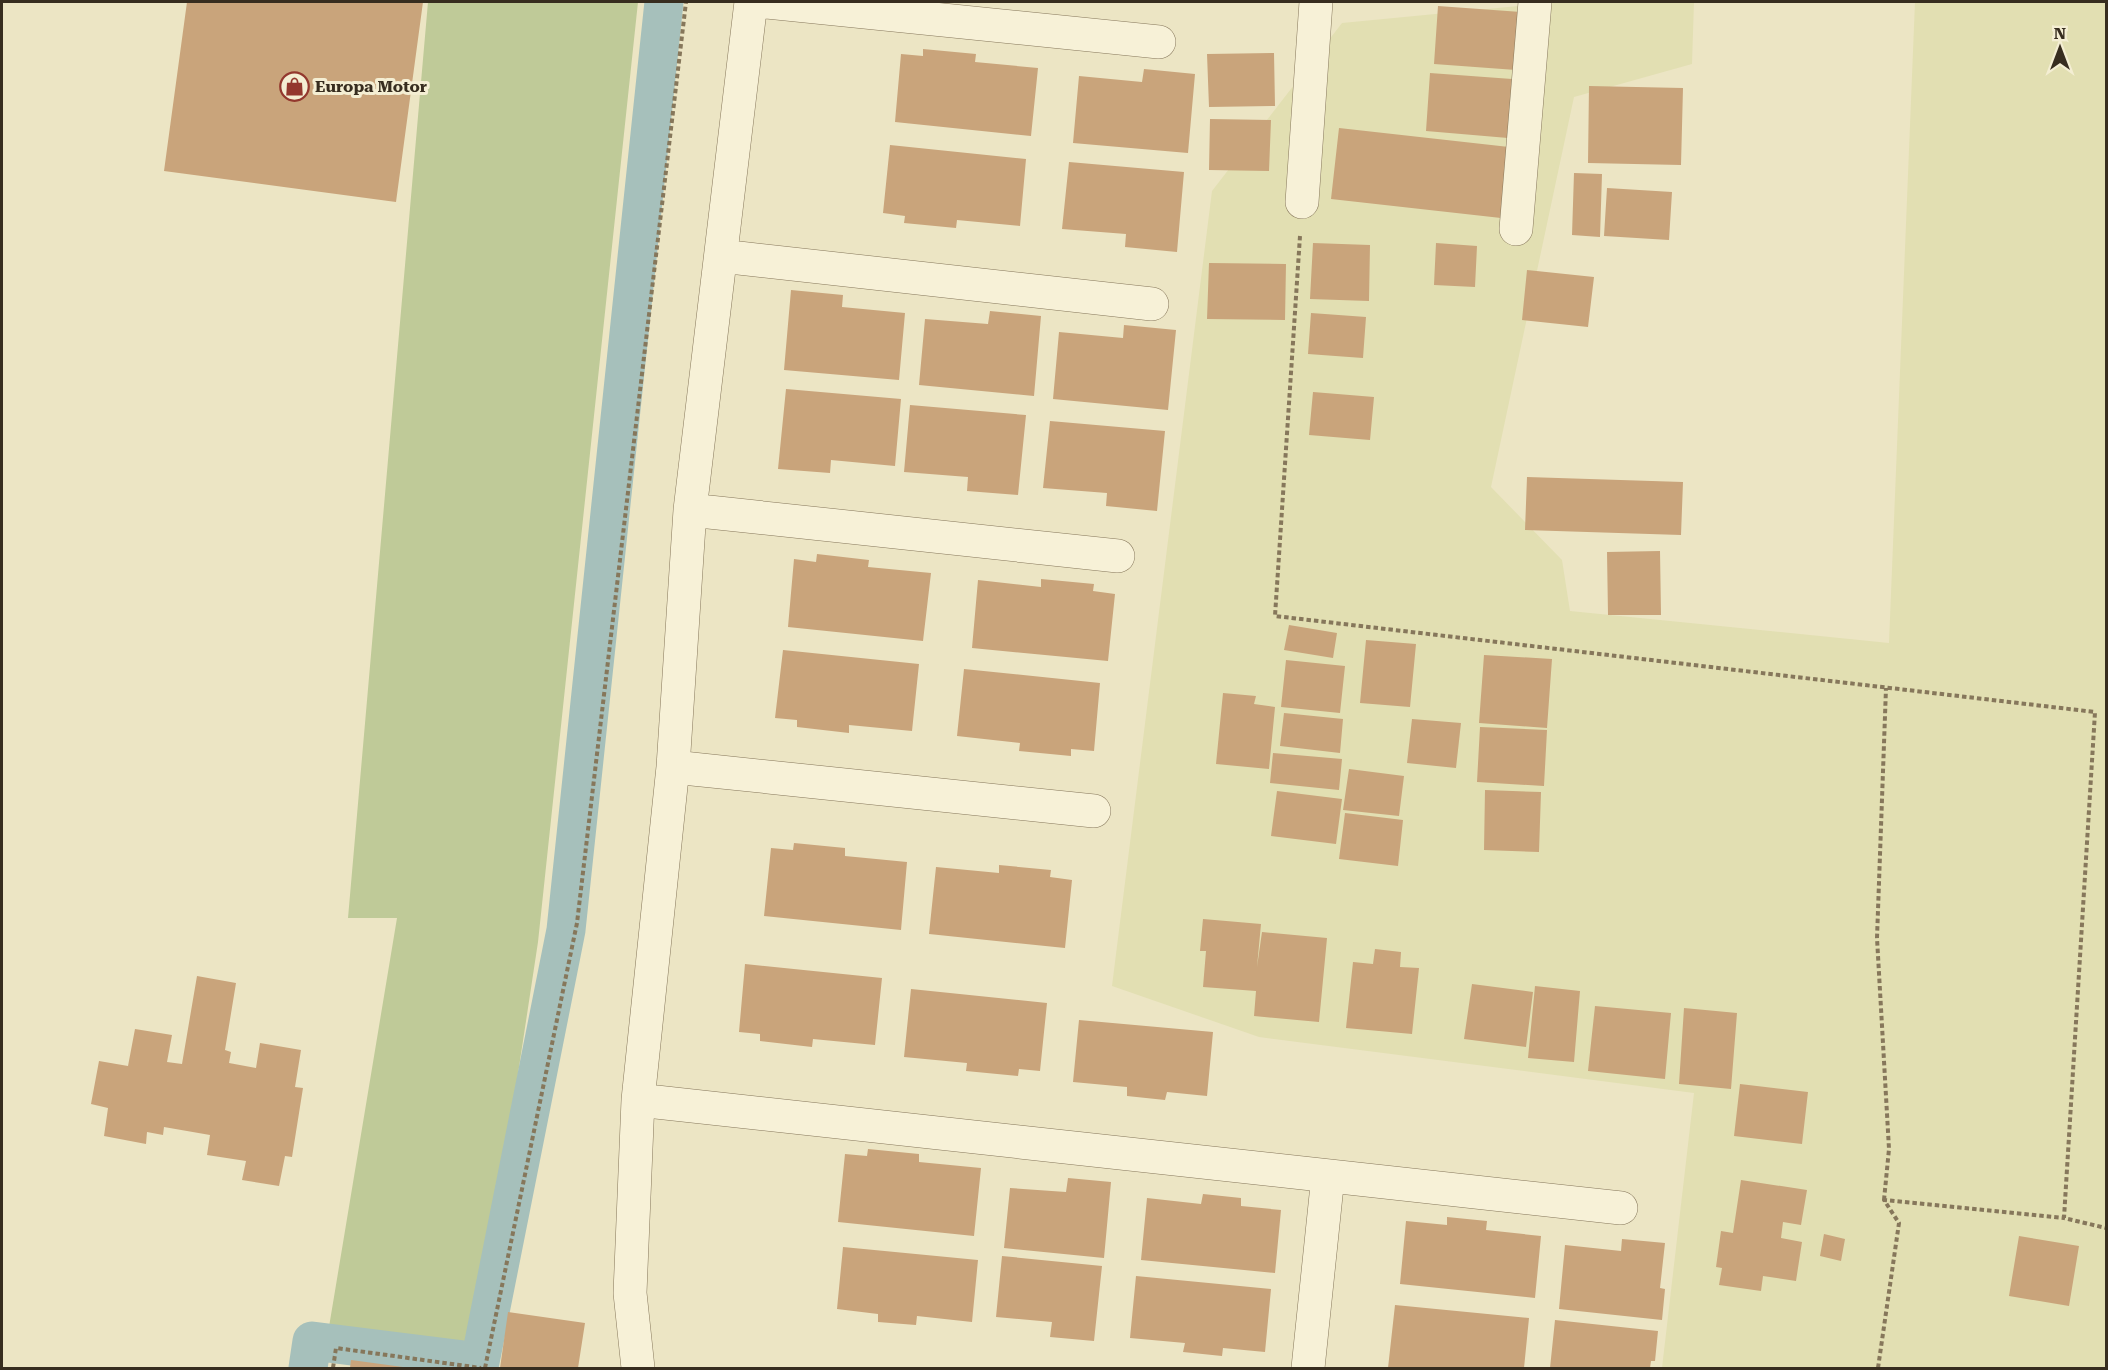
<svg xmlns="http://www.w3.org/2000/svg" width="2108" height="1370" viewBox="0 0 2108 1370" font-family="'Roboto Serif',serif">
<rect width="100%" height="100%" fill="#ece5c4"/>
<path fill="#e2dfb2" d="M1559 2H1694L1692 64 1574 97 1491 487 1562 560 1570 611 1889 643 1915 2H2106V1368H1662L1694 1093 1259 1037 1112 986 1212 191 1342 23Z"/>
<path fill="#bfca98" d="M428 2H638L538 942 475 1357 328 1333 397 918H348Z"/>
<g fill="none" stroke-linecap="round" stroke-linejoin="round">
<path stroke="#a6c0bb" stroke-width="39" d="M308 1368 312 1341 480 1362 566 930 664 2"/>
</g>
<path fill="#c9a47b" d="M187 2H423L396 202 164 171Z
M1438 6 1521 12 1516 70 1434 64Z
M923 49 976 54 975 62 1038 68 1031 136 895 122 901 54 923 56Z
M1274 53 1275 106 1209 107 1207 54Z
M1144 69 1195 74 1188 153 1073 143 1079 76 1142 82Z
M1430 73 1512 79 1508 138 1426 131Z
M1589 86 1683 88 1681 165 1588 163Z
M1210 119 1271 120 1269 171 1209 170Z
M1339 128 1509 147 1501 218 1331 199Z
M890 145 1026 159 1020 226 957 220 956 228 904 223 905 216 883 213Z
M1069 162 1184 172 1177 252 1125 247 1126 234 1062 229Z
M1574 173 1602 174 1600 237 1572 235Z
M1607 188 1672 192 1669 240 1604 236Z
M1313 243 1370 245 1369 301 1310 299Z
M1436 243 1477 246 1475 287 1434 285Z
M1209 263 1286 264 1285 320 1207 319Z
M1527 270 1594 277 1588 327 1522 320Z
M791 290 843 295 842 307 905 313 899 380 784 370Z
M990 311 1041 316 1034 396 919 385 925 319 988 324Z
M1311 313 1366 317 1363 358 1308 354Z
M1124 325 1176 330 1168 410 1053 399 1059 332 1123 338Z
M786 389 901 399 895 466 831 460 830 473 778 469Z
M1313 392 1374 397 1370 440 1309 435Z
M910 405 1026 415 1018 495 967 491 968 477 904 472Z
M1050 421 1165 431 1157 511 1106 506 1107 493 1043 488Z
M1527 477 1683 482 1681 535 1525 530Z
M1660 551 1661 615H1608L1607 552Z
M817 554 869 560 868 567 931 573 923 641 788 627 794 559 816 562Z
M1041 579 1094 584 1093 591 1115 594 1108 661 972 648 978 580 1041 587Z
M1289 625 1337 633 1333 658 1284 650Z
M1366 640 1416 644 1410 707 1360 703Z
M783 650 919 664 912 731 849 725V733L797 727V720L775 718Z
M1484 655 1552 659 1547 728 1479 723Z
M1286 660 1345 666 1340 713 1281 707Z
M964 669 1100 683 1094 751 1071 749V756L1019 751 1020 743 957 736Z
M1223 693 1256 696 1254 704 1275 707 1269 769 1216 764Z
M1284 713 1343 719 1340 753 1280 746Z
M1412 719 1461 723 1456 768 1407 763Z
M1480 727 1547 730 1544 786 1477 782Z
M1273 753 1342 759 1339 790 1270 783Z
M1349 769 1404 776 1399 816 1343 810Z
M1485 790 1541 792 1539 852 1484 850Z
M1277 791 1342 799 1336 844 1271 836Z
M1345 813 1403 820 1398 866 1339 859Z
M794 843 845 848V856L907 862 901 930 764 916 771 848 793 850Z
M999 865 1051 870 1050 877 1072 880 1065 948 929 934 936 867 999 873Z
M1203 919 1261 924 1257 967 1262 932 1327 938 1319 1022 1254 1016 1256 991 1203 987 1206 951H1200Z
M1375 949 1401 952 1400 967 1419 968 1412 1034 1346 1028 1353 962 1373 964Z
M745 964 882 978 875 1045 813 1039 812 1047 760 1041V1034L739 1032Z
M197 976 236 983 225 1050 231 1052 229 1063 256 1068 260 1043 301 1050 295 1087 303 1088 292 1157 285 1156 279 1186 242 1180 246 1161 207 1155 210 1135 164 1127 163 1135 147 1132 146 1144 104 1136 108 1108 91 1104 99 1061 128 1066 135 1029 172 1035 167 1062 182 1064Z
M1472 984 1533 992 1526 1047 1464 1039Z
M1535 986 1580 991 1574 1062 1528 1058Z
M911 989 1047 1003 1040 1071 1019 1069 1018 1076 966 1071 967 1063 904 1057Z
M1595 1006 1671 1013 1665 1079 1588 1071Z
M1684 1008 1737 1013 1731 1089 1679 1084Z
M1079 1020 1213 1032 1207 1096 1167 1092 1165 1100 1127 1096V1087L1073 1082Z
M1740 1084 1808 1092 1802 1144 1734 1136Z
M868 1149 919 1154V1162L981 1168 974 1236 838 1222 845 1154 867 1156Z
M1068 1178 1111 1182 1104 1258 1004 1248 1010 1188 1066 1192Z
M1741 1180 1807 1190 1801 1225 1783 1222 1781 1238 1802 1242 1796 1281 1763 1276 1761 1291 1719 1285 1722 1268 1716 1267 1721 1231 1733 1233Z
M1203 1194 1241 1198V1206L1281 1210 1275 1273 1141 1260 1147 1198 1201 1204Z
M1447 1217 1487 1221 1486 1230 1541 1236 1535 1298 1400 1284 1406 1221 1447 1225Z
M1824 1234 1845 1239 1841 1261 1820 1256Z
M2019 1236 2079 1246 2069 1306 2009 1296Z
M1622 1239 1665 1243 1660 1288 1665 1289 1662 1320 1559 1309 1565 1245 1621 1251Z
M843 1247 978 1260 972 1322 917 1316 916 1325 878 1322V1314L837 1309Z
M1002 1256 1102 1266 1094 1341 1050 1337 1052 1322 996 1317Z
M1136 1276 1271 1289 1265 1352 1223 1348 1222 1356 1183 1352 1185 1343 1130 1338Z
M1395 1305 1529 1318 1524 1368H1388Z
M508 1312 585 1323 578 1368H500Z
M1555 1320 1658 1331 1655 1361H1651L1650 1368H1550Z
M351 1360 403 1367V1368H350Z"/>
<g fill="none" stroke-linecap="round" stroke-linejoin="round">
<defs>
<path id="minor" d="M767 2 1159 42
M1302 202 1316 2
M1516 229 1535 2
M721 256 1152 304
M690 510 1118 556
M673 767 1094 811
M638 1100 1621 1208
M638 1368 630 1293 638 1100 673 767 690 510 751 2
M1308 1368 1328 1176"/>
</defs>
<use href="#minor" stroke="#86775b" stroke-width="34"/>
<path stroke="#86775b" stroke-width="4" stroke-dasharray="4.5 3" stroke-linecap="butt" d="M1300 236 1275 616 2095 712 2064 1218 2106 1228
M1884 1200 1889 1149 1877 938 1886 688
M333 1368 336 1348 481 1368
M485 1368 577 923 686 2
M1878 1368 1899 1223 1884 1200 2064 1218"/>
<use href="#minor" stroke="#f7f1d7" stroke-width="33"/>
</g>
<defs>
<symbol id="shop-ring" viewBox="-11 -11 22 22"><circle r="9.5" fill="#f4eed3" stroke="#93382e" stroke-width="1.5"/><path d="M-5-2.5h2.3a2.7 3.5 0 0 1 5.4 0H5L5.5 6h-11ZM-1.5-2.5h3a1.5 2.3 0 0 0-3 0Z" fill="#93382e"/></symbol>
</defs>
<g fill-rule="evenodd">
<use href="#shop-ring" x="278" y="70" width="33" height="33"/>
</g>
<g text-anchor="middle" stroke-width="6" stroke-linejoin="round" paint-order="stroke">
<g font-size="16" font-weight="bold" fill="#372d1f" stroke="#f4eed3" text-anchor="start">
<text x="315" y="92">Europa Motor</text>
</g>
</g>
<rect width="2108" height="1370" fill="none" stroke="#372d1f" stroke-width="6"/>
<g transform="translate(2060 48)" stroke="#f4eed3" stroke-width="4.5" paint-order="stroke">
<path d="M0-4.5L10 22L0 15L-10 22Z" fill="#372d1f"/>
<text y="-9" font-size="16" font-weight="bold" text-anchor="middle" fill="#372d1f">N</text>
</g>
</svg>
